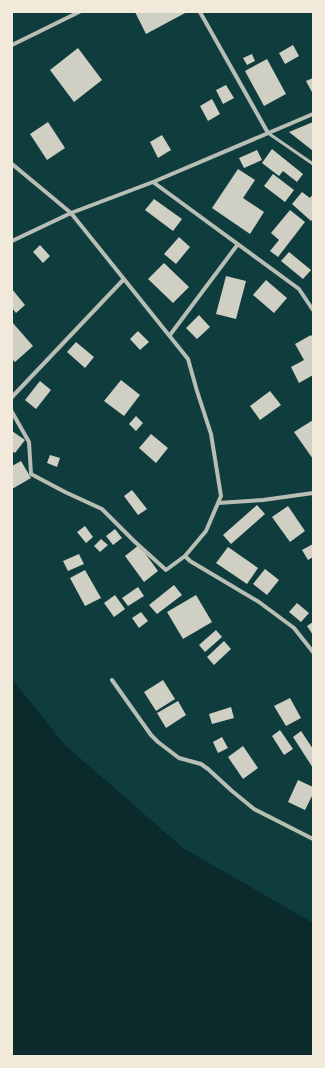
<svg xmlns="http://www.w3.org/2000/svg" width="325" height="1068" viewBox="0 0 325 1068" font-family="Signika,sans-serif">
<rect width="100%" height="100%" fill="#0f3d3e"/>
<path fill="#0a2a2b" d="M12 679 65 745 183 848 313 923V1056H12Z"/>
<path fill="#cfcfc3" d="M135 12H187L146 34Z
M293 45 299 56 285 64 279 53Z
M78 48 102 80 74 102 50 70Z
M252 54 255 61 247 65 243 58Z
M267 59 286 94 264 106 245 71Z
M313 78V94L306 81Z
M226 85 234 98 223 104 216 90Z
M212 99 220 114 208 121 200 106Z
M48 122 65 148 47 160 30 134Z
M313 122V151L289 132Z
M162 135 171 150 158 158 150 142Z
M272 149 303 174 297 182 283 171 279 176 262 163Z
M257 150 262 160 244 168 239 158Z
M238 169 255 180 243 198 264 212 250 234 212 208Z
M273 174 294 190 285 202 264 186Z
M302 192 310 198 313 194V219L311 221 292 204Z
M154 199 182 219 173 231 145 210Z
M290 210 305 222 278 257 270 251 279 240 271 233Z
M179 237 190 247 176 264 164 254Z
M40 245 50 256 43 263 33 252Z
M289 252 311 270 303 279 281 261Z
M164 263 189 287 173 303 148 279Z
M226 276 246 281 236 319 216 314Z
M266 280 287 298 274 313 253 295Z
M12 289 25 305 16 313 12 308Z
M199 315 210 327 197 339 186 328Z
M12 322 33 346 15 362 12 359Z
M138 331 149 342 140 350 130 339Z
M311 335 313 338V375L299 383 291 367 304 360 295 344Z
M76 342 94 357 85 368 67 352Z
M121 380 140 395 124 416 104 401Z
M40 381 51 390 36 409 25 400Z
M270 391 281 405 260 420 250 406Z
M136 416 143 423 136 431 129 424Z
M313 420V459L294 432Z
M12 431 25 440 15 453 12 451Z
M151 434 168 448 156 463 139 448Z
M50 455 60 458 57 467 47 463Z
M21 461 31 478 12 489V466Z
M132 490 147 509 138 515 124 496Z
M257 505 265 514 231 544 223 535Z
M288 506 305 531 290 542 272 517Z
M85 526 93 537 86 543 77 532Z
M115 529 122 538 113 545 106 536Z
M101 539 108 545 100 552 94 546Z
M313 544V557L308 560 302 550Z
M139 545 158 571 144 582 125 556Z
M228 547 258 568 247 584 216 563Z
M79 554 84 564 68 571 63 561Z
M265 569 279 580 267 595 253 584Z
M85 570 101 598 85 606 70 578Z
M174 585 182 595 157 614 149 605Z
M138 587 144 596 128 606 122 598Z
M115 595 125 609 114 617 104 603Z
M196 595 212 622 183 639 167 612Z
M297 603 309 613 301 622 289 612Z
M141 612 148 621 139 628 132 618Z
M313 622V635L307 626Z
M216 630 222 637 205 652 199 645Z
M224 641 231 649 214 665 207 657Z
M163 680 175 699 156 711 144 692Z
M290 698 301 718 286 726 274 706Z
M178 701 186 715 166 728 157 713Z
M231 707 234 718 212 724 209 714Z
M280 730 293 749 284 755 272 736Z
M301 731 313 749V768L293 737Z
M222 737 228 748 218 753 213 742Z
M243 746 258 768 243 779 228 757Z
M298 780 313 787V794L305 810 288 802Z"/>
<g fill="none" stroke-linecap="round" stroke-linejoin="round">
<path stroke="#b8beb3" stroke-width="3" d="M268 133 313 164"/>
<path stroke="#b8beb3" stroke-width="4" d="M200 12 268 133
M12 45 79 12
M12 164 71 213 188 359 197 391 211 434 221 496 206 531 185 556 166 570 134 541 102 509 65 492 31 474 29 442 12 412
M153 182 299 289 313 310
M12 241 71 213 153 182 313 114
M170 335 238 244
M12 397 124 279
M218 503 263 500 313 493
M185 556 190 561 259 602 294 628 313 652
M112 680 151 735 158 742 179 758 201 764 208 769 232 791 254 809 313 839"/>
</g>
<rect width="325" height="1068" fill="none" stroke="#f1e9da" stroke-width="26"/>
</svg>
